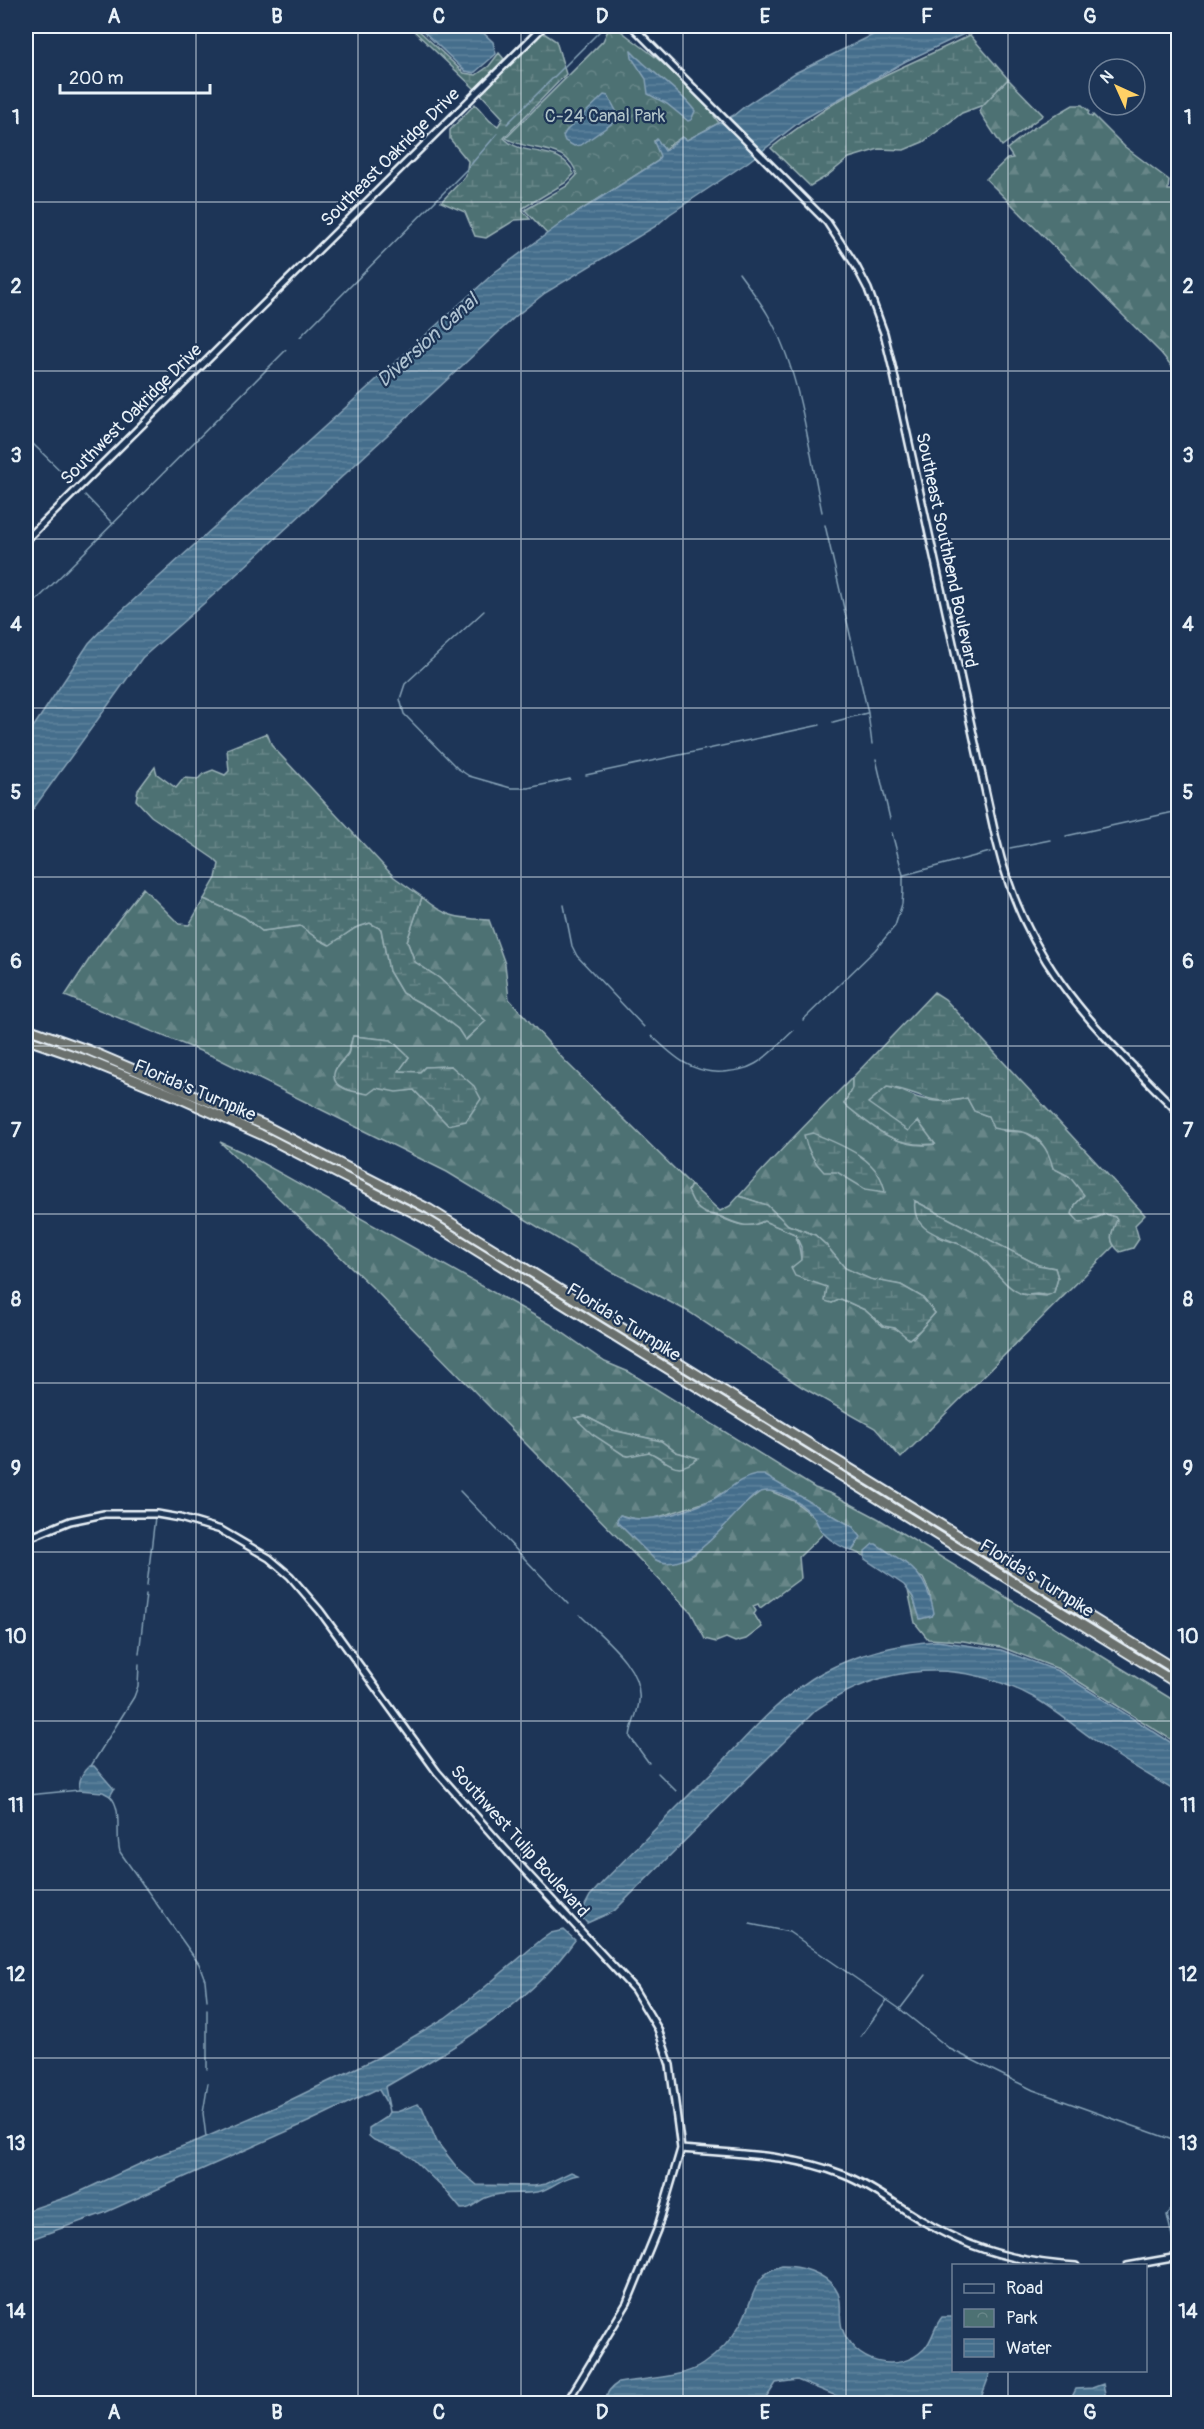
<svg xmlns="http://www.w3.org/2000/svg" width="1204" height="2429" viewBox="0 0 1204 2429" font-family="Pangolin,sans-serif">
<defs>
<pattern id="forest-firs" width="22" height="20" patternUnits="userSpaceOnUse" patternTransform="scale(1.5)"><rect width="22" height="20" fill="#4d7173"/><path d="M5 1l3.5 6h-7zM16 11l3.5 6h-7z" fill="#678688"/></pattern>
<pattern id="wetland-marsh" width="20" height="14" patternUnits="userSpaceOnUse" patternTransform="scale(1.5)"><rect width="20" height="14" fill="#4d7173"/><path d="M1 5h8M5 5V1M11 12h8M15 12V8" fill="none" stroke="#678688"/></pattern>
<pattern id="park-crowns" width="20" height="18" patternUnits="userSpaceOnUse" patternTransform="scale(1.5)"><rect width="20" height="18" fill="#4d7173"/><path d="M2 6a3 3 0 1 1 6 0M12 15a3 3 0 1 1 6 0" fill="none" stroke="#678688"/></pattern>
<pattern id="water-rules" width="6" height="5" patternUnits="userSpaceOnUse" patternTransform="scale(1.5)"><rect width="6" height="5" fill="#446e8c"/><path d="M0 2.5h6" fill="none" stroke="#5f839d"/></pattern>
</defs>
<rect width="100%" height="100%" fill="#1d3557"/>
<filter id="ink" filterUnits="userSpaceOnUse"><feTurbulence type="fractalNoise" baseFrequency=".0167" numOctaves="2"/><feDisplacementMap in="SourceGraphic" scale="12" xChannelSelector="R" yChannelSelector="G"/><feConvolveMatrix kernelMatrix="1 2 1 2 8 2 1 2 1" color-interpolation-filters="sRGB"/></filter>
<g filter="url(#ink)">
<path fill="url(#forest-firs)" stroke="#9ab1b6" stroke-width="1.5" fill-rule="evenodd" d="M1008 79 1043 115 1002 146 979 111 985 101Z
M1073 105H1082L1089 111 1088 114 1092 117 1093 115 1125 147 1169 180 1168 190H1173L1174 184 1178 188V374L1161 353 986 179 1007 159 1013 158 1007 149 1030 130Z
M143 888 179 924 189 925 204 899 244 917 262 931 301 926 318 939 329 945 355 928 370 923 381 929 389 971 402 993 433 1010 458 1029 466 1040 485 1021 439 978 415 962 407 941 422 897C445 918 460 918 489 920L505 964 509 999 565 1061 691 1185 688 1191 706 1214C728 1216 740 1233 764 1221L795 1234C799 1243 799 1248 801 1258 803 1268 818 1282 827 1287L826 1300 832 1303 841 1299 865 1310 883 1326 895 1328 913 1338 935 1313 922 1297 901 1285 870 1280 845 1268 826 1245 815 1235 788 1225 766 1205 739 1196C775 1155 813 1117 852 1078V1088L844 1104C873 1126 896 1150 935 1144L928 1136 908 1132 867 1103 887 1087C902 1089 910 1096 923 1099 937 1102 953 1102 967 1098L974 1111 988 1116 1004 1131 1025 1132 1036 1139 1049 1151 1053 1168C1066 1174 1078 1181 1084 1195L1075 1205 1090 1221 1106 1213 1116 1217 1117 1220C1114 1229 1108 1237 1114 1246L901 1458 875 1428 802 1387 689 1312 611 1271 447 1172 215 1057 65 996 96 949ZM353 1036 391 1040 409 1057 398 1071 420 1072 425 1067 451 1066 448 1125 414 1090C380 1094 366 1082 339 1064L348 1053ZM915 1201 1038 1265 1055 1268 1058 1278 1054 1292 1046 1296 1021 1294 998 1275 979 1254 966 1246 938 1237Z
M220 1142 244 1153 550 1324 605 1362 629 1372 815 1488 832 1494 879 1519 1178 1703V1744L1059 1669 1001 1647 963 1641 928 1639 915 1623 908 1590 913 1597 920 1618 932 1616 930 1593 923 1578 852 1551 860 1539V1536L853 1527 768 1478 720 1494 712 1500 649 1520H638L620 1515 672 1562 688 1558 695 1554 745 1504 761 1491H770L794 1501 814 1517 824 1533 799 1557 801 1578 760 1608 758 1604 753 1606 756 1611 754 1614 762 1627 746 1639 735 1642 726 1638 716 1642 705 1639 691 1612 372 1287ZM585 1416 612 1430 661 1441 676 1452 697 1458 665 1462 649 1451 628 1456 624 1455 575 1418Z"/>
<path fill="url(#wetland-marsh)" stroke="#9ab1b6" stroke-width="1.5" d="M409 26H414L464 73 476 75 489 66 499 53 504 59 475 89Z
M542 32 556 41 566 74 504 138C523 159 561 143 574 174L565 183 523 208V211L530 219 515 220 486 238 475 236 465 212 441 202 466 176 468 161 450 139V130L475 104 490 121 498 126 503 118 480 93Z
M970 35 1008 79 983 105 962 113 923 142 904 150 879 149 849 158 827 176 810 186 771 148C812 116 857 87 904 66 926 56 948 46 970 35Z
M267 733 272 746 394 877 422 897 407 941 415 962 439 978 486 1021 465 1040 458 1029 433 1010 402 993 389 971 381 929 370 923 355 928 330 945 318 939 300 926 262 931 244 917 204 899 216 878 219 864 214 859 151 816 136 800 138 790 155 767 157 774 176 788 184 778 198 779 203 774 213 770 225 775 229 771 227 749Z
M934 992 945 999 1145 1215 1135 1225 1139 1239 1133 1248 1120 1252C1107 1241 1111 1233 1117 1220L1115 1217 1106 1214 1080 1223 1072 1214 1075 1205 1084 1195 1069 1176 1053 1168C1049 1152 1041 1136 1023 1132 1013 1130 1004 1131 993 1128L988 1116 974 1111 967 1098C927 1108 920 1090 887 1087L868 1103 908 1131 918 1121 935 1144C893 1148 875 1128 844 1104L852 1088V1078Z
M353 1036 391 1040 409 1057 399 1071 420 1072 425 1067 451 1066 474 1086 481 1099 466 1121 448 1125 414 1090 396 1092 376 1088 368 1094C357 1092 332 1090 334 1074 335 1065 344 1061 348 1054 350 1049 351 1041 353 1036Z
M813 1133C841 1145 880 1158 885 1192L865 1189 837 1172H824C813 1161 807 1150 804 1135Z
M691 1185 720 1211 730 1206 739 1196 767 1205 788 1225 815 1235 826 1245 845 1268 870 1279 901 1285 922 1297 935 1313 920 1330 909 1339 895 1328 883 1326 865 1310 841 1299 832 1303 825 1301 827 1287 795 1276 791 1268 801 1260V1247L795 1234 764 1221C745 1230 736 1223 719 1216 715 1214 710 1215 705 1213 695 1209 692 1200 688 1191Z
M915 1201 1038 1265 1055 1268 1058 1278 1054 1292C1048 1297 1044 1295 1037 1294 1032 1294 1028 1296 1023 1294 1004 1289 992 1263 976 1252 954 1237 910 1237 915 1201Z
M585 1416 612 1430 661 1441 676 1452 698 1458C675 1477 670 1461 649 1452L629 1456 624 1455 592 1434 575 1418Z"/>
<path fill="url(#park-crowns)" stroke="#9ab1b6" stroke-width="1.5" d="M610 26H615C630 39 645 48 660 61 679 78 697 97 715 114L714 116 719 123 687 140 682 137 667 147 665 151 657 140 654 141 661 156 658 161 567 219 548 235 525 210 567 186 577 175C569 143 528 153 506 138L603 41Z"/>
<path fill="url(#water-rules)" stroke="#86a2b7" stroke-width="1.5" d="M418 26H476L493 42 496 54 474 73 465 71Z
M891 26H981L906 61 802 120 748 162 670 214 656 226 545 293 516 316 227 583 142 658 26 819V738L89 643 105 626 495 272 567 219 658 161 660 156 654 142 657 139 665 151 682 137 687 140 734 115 745 106 795 73Z
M631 51C650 72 678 88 695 111L691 120 688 121 667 104 648 94 646 79 632 58Z
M604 95 608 96 620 118 581 145 574 146 565 141 563 136 566 131Z
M756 1475H764L853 1527 861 1537 852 1551C842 1548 826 1538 820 1529 818 1525 816 1520 813 1516 801 1502 772 1483 755 1495 730 1515 690 1579 654 1559L618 1523 617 1519 620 1515C645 1526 688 1511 711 1500 729 1492 735 1479 756 1475Z
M873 1544H876C910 1566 926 1571 934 1613L932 1616 920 1619 913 1597 904 1585 865 1559V1551Z
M937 1641 1001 1650 1058 1671 1178 1747V1793C1151 1776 1123 1761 1097 1742 1075 1727 1056 1710 1033 1697 960 1658 884 1663 816 1710L614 1911 587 1923 580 1915 590 1896 598 1887C640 1844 682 1802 724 1760 753 1729 785 1693 823 1672 859 1653 897 1644 937 1641Z
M89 1766H94L114 1789 110 1796 103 1792 79 1790C79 1780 82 1772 89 1766Z
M564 1930 575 1940C527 2007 455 2047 385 2087L389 2107 379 2090H375L308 2122 104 2213 26 2241V2211L73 2195 157 2156 199 2140 278 2106 379 2057 445 2018 479 1992 542 1939 551 1933Z
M417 2104 422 2107 437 2142 459 2170 477 2185 534 2186 546 2184 571 2172 578 2175C562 2177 556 2186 541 2191 523 2196 504 2190 485 2198 476 2202 471 2210 461 2209L447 2192 413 2159 401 2151 374 2140 369 2136V2128L386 2117 389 2112H397Z
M782 2266C800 2266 823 2272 835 2288 844 2300 838 2315 842 2328 853 2363 898 2375 924 2349 933 2340 934 2326 942 2317H953L954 2370 991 2371 979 2403H854L797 2380 776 2383 763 2403H607C604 2394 610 2388 618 2383 641 2379 684 2378 703 2364 718 2354 732 2339 741 2323 754 2301 752 2273 782 2266Z
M1103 2384 1107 2403H1069L1076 2389 1092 2388Z"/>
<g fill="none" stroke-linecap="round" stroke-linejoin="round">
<path stroke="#86a2b7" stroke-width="1.5" d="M507 124 605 26
M739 273C749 287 760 301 768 315 800 369 809 450 822 512
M300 337 467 169 497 134
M31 442 71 481
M85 495 112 523
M825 525 868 713 872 744
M26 611 286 350
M484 611 405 684 400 699 404 714 457 768 469 776 511 788H528L570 779
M833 722 867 713
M876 759 890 819
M586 775 820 725
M1066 836 1178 811
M1010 848 1050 840
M904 875 990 852
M564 905 572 946 577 956 644 1027
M803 1020 875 950 895 926 902 904 903 891V875L892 833
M652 1036C674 1057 692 1074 723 1072 734 1071 745 1070 755 1064 769 1056 781 1042 793 1031
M460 1491 568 1604
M147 1585 155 1517
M580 1615C602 1637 643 1667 639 1701 638 1714 631 1724 630 1737L649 1763
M139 1654 146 1594
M91 1766 134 1697 138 1686 139 1664
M658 1773 676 1791
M28 1795 79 1790
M110 1796C123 1809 115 1834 120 1852L199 1964 205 1980 207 2000
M750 1924 789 1932 900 2009 950 2049 1033 2090 1178 2142
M207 2009V2069
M900 2009 926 1975
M861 2036 887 2000
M388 2107 389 2112
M206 2137 203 2113 208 2083
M1174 2244 1167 2215 1178 2201"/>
<defs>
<path id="minor" d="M632 26 827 222 856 266 868 289 884 333 893 370 996 839C1025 963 1092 1025 1178 1112
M26 540 544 26
M26 1539 70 1521 104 1514H157L180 1518 221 1530 269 1558 290 1576 320 1611 437 1772 505 1849 634 1989 658 2029 670 2065 681 2149 657 2230 627 2303 566 2404
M681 2149C736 2154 792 2154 844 2175 872 2186 897 2206 923 2221 970 2250 1022 2263 1076 2266
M1127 2266 1178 2257"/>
<path id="highway" d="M26 1028 88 1050 264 1125 429 1209 1178 1671
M26 1039 84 1059 175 1096 260 1134 424 1218 1178 1684"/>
</defs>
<use href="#minor" stroke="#e8f1f8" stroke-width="10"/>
<use href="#highway" stroke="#e8f1f8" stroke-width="12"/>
<use href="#minor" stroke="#1d3557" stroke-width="5"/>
<use href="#highway" stroke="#6b706d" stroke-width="8"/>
</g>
</g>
<path fill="none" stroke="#e8f1f8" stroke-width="1.5" stroke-opacity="0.55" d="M196 26V2404M358 26V2404M521 26V2404M683 26V2404M846 26V2404M1008 26V2266M26 202H1178M26 371H1178M26 539H1178M26 708H1178M26 877H1178M26 1046H1178M26 1214H1178M26 1383H1178M26 1552H1178M26 1721H1178M26 1890H1178M26 2058H1178M26 2227H1178M1008 2370V2404"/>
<g text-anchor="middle" stroke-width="4.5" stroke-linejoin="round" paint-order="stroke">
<g font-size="18" fill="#b2c4c9" stroke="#1d3557">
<text x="605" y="122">C-24 Canal Park</text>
</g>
<g font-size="18" fill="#e8f1f8" stroke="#1d3557">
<text transform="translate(390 157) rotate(-45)" y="6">Southeast Oakridge Drive</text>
<text transform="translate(131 414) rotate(-45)" y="6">Southwest Oakridge Drive</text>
<text transform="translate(947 550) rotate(78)" y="6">Southeast Southbend Boulevard</text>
<text transform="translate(195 1090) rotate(23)" y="6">Florida's Turnpike</text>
<text transform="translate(624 1322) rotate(32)" y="6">Florida's Turnpike</text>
<text transform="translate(1037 1578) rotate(32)" y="6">Florida's Turnpike</text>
<text transform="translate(520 1841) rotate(48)" y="6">Southwest Tulip Boulevard</text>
</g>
<g font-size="20" font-style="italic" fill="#afc3d2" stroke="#1d3557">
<text transform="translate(427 340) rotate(-42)" y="7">Diversion Canal</text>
</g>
</g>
<rect width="1204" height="2429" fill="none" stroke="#1d3557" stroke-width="66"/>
<rect x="952" y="2264" width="195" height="108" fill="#1d3557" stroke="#6e8097" stroke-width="1.5"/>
<rect x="964" y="2284" width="30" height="9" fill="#1d3557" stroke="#6e8097" stroke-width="1.5"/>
<text x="1006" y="2294" font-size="18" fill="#e8f1f8">Road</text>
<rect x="964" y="2309" width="30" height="18" fill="url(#park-crowns)" stroke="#6e8097" stroke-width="1.5"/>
<text x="1006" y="2324" font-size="18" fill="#e8f1f8">Park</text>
<rect x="964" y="2339" width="30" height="18" fill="url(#water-rules)" stroke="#6e8097" stroke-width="1.5"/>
<text x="1006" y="2354" font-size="18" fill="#e8f1f8">Water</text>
<g transform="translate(1117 87) rotate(315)"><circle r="28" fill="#1d3557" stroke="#6e8097" stroke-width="1.5"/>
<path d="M0-4.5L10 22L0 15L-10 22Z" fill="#ffd166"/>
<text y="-9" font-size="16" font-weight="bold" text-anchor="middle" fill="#e8f1f8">N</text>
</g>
<path d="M60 84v9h150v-9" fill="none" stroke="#e8f1f8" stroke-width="3"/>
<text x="69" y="84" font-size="18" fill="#e8f1f8" stroke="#1d3557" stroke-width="4.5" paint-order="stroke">200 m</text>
<rect x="33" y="33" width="1138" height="2363" fill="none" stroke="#e8f1f8" stroke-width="2"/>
<g font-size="20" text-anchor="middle" font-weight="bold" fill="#e8f1f8">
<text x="114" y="23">A</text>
<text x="277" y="23">B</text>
<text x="439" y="23">C</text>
<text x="602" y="23">D</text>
<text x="765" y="23">E</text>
<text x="927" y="23">F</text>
<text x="1090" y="23">G</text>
<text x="16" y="124">1</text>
<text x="1188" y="124">1</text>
<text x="16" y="293">2</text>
<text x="1188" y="293">2</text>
<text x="16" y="462">3</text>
<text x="1188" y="462">3</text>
<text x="16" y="631">4</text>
<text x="1188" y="631">4</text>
<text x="16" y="799">5</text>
<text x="1188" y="799">5</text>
<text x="16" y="968">6</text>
<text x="1188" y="968">6</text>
<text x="16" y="1137">7</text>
<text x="1188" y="1137">7</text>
<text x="16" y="1306">8</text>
<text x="1188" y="1306">8</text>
<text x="16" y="1475">9</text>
<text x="1188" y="1475">9</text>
<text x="16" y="1643">10</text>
<text x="1188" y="1643">10</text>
<text x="16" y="1812">11</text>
<text x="1188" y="1812">11</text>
<text x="16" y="1981">12</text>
<text x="1188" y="1981">12</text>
<text x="16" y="2150">13</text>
<text x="1188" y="2150">13</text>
<text x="16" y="2318">14</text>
<text x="1188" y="2318">14</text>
<text x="114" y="2419">A</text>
<text x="277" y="2419">B</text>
<text x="439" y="2419">C</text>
<text x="602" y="2419">D</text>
<text x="765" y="2419">E</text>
<text x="927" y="2419">F</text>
<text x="1090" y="2419">G</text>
</g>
</svg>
